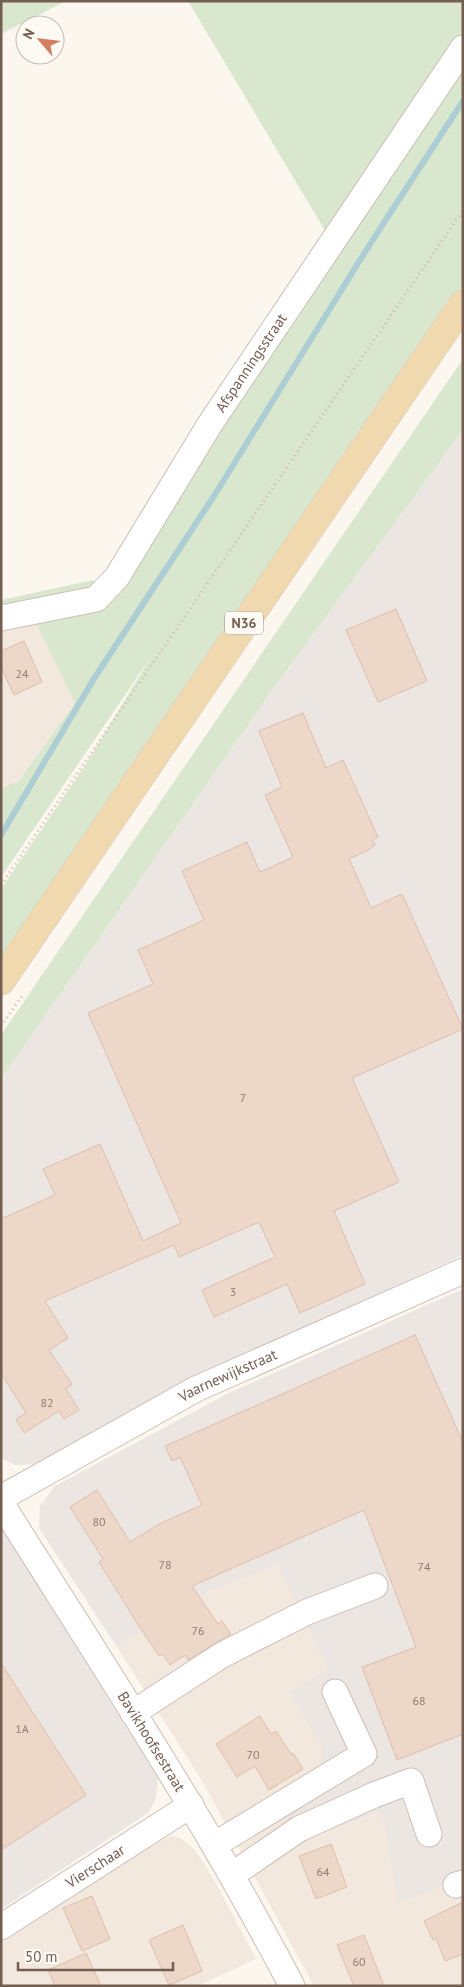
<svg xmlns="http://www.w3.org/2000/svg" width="464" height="1987" viewBox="0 0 464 1987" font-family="'PT Sans',sans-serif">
<rect width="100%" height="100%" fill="#fbf6ee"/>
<path fill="#f2e8dd" d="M35 620 75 703 18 782 1 788V627Z
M278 1563 329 1670 288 1692 321 1745 323 1770 299 1842 380 1812 384 1822 463 1878V1986H314L201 1779 117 1647 212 1590Z
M172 1836 180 1838 195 1850 213 1878 256 1959 197 1986H1V1940L146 1847Z"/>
<path fill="#ebe6e2" d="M463 430V1255L249 1352 38 1464 15 1465 1 1458V1079L275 686Z
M463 1289V1878L398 1903 384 1822 379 1812 299 1842 277 1802 322 1770 321 1745 288 1692 328 1670 278 1564 212 1590 117 1647 39 1528 40 1506 55 1486 229 1393Z
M1 1526 158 1778 156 1799 148 1813 1 1909Z"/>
<path fill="#d8e7cd" d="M1 1H66L1 34Z
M188 1H463V286L1 960V889L84 767 153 654 1 877V788L18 782 75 703 35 621 1 627V600L93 580 100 605 327 234Z
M463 359V430L275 686 1 1079V1035Z"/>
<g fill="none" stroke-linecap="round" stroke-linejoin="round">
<path stroke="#abcdd3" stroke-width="6" d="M1 835 95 677 214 496 365 252 463 101"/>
</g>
<path fill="#edd7c8" stroke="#debeab" d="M396 609 427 681 378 702 346 630Z
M24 641 42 682 14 695 1 667V651Z
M303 713 326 768 343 760 378 837 373 840 375 845 370 849 349 859 371 908 402 894 463 1029 352 1078 399 1182 334 1211 365 1284 300 1313 287 1284 214 1317 202 1290 275 1257 259 1222 179 1257 174 1245 45 1301 68 1338 49 1350 72 1384 66 1389 79 1410 64 1419 59 1411 24 1433 16 1419 26 1413 1 1373V1219L55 1195 43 1169 100 1144 143 1241 181 1223 88 1013 153 984 138 950 204 920 182 871 247 842 260 872 293 857 265 795 282 787 259 731Z
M415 1335 463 1442V1734L397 1760 362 1667 416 1647 364 1510 192 1586 218 1624 222 1621 231 1634 188 1660 185 1655 170 1665 163 1654 159 1656 137 1623 99 1562 103 1559 70 1507 97 1490 130 1542 161 1523 202 1505 180 1457 172 1461 165 1446Z
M1 1663 86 1795 1 1850Z
M260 1716 271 1734 276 1731 291 1754 293 1753 303 1769 269 1790 255 1766 237 1777 216 1744Z
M331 1844 347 1887 316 1899 299 1856Z
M92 1896 110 1939 82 1951 63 1908Z
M463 1902V1954L445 1961 436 1938 433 1940 424 1921Z
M183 1925 202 1971 169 1985 149 1940Z
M364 1935 384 1986H354L337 1945Z
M86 1953 101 1986H55L48 1970Z"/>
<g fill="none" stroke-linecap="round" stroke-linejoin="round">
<defs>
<g id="minor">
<path id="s1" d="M1 618 96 599 117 577 210 424 463 48"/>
<path id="s2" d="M1 1498 196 1389 463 1271"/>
<path id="s3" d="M1 1503C101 1662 205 1819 292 1986"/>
<path d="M133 1713 222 1655 307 1612 375 1586"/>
<path d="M214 1845 364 1754 335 1692"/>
<path d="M232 1875 299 1829 374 1795 411 1781 429 1834"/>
<path d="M456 1885 463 1883"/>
<path id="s4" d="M1 1927 191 1805"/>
</g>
<path id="major" d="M1 981 463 304"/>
</defs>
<use href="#minor" stroke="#ccbeb4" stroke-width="27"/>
<use href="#major" stroke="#d8d2cf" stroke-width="29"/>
<path stroke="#d2baab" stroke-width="3" stroke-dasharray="1 4" stroke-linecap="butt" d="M1 885 463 210
M1 1026 22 996"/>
<use href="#minor" stroke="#fff" stroke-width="25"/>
<use href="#major" stroke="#f0d8af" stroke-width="28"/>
</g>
<g text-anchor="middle" stroke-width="5" stroke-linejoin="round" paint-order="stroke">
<g font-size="12" fill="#927c70">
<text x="22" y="678">24</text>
<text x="243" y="1102">7</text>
<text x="233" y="1296">3</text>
<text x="47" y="1407">82</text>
<text x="99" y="1526">80</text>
<text x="165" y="1569">78</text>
<text x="424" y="1571">74</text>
<text x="198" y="1635">76</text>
<text x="419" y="1705">68</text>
<text x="22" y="1733">1A</text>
<text x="253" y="1759">70</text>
<text x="323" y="1876">64</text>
<text x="359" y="1966">60</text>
</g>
<rect fill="#fdfaf4" stroke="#9d8d83" stroke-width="1" x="225" y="611.5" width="38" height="23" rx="4"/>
<g font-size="14" font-weight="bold" fill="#745e52">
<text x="244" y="628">N36</text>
</g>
<g font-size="15" fill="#745e52" stroke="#fdfaf4">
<text dy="5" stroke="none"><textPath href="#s1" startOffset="380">Afspanningsstraat</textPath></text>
<text dy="5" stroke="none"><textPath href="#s2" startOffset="258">Vaarnewijkstraat</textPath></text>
<text dy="5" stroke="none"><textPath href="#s3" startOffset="282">Bavikhoofsestraat</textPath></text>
<text dy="5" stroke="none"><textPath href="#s4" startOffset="112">Vierschaar</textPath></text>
</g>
</g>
<rect width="464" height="1987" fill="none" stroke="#745e52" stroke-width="5"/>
<g transform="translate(40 40) rotate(298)"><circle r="24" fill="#fdfaf4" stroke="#c6bcb3"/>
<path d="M0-4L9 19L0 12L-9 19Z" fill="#d47d63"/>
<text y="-8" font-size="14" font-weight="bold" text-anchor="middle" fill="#745e52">N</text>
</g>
<path d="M18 1962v8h155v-8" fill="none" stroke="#745e52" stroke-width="2.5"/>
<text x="25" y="1962" font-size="15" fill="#745e52" stroke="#fdfaf4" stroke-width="4" paint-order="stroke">50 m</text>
</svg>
